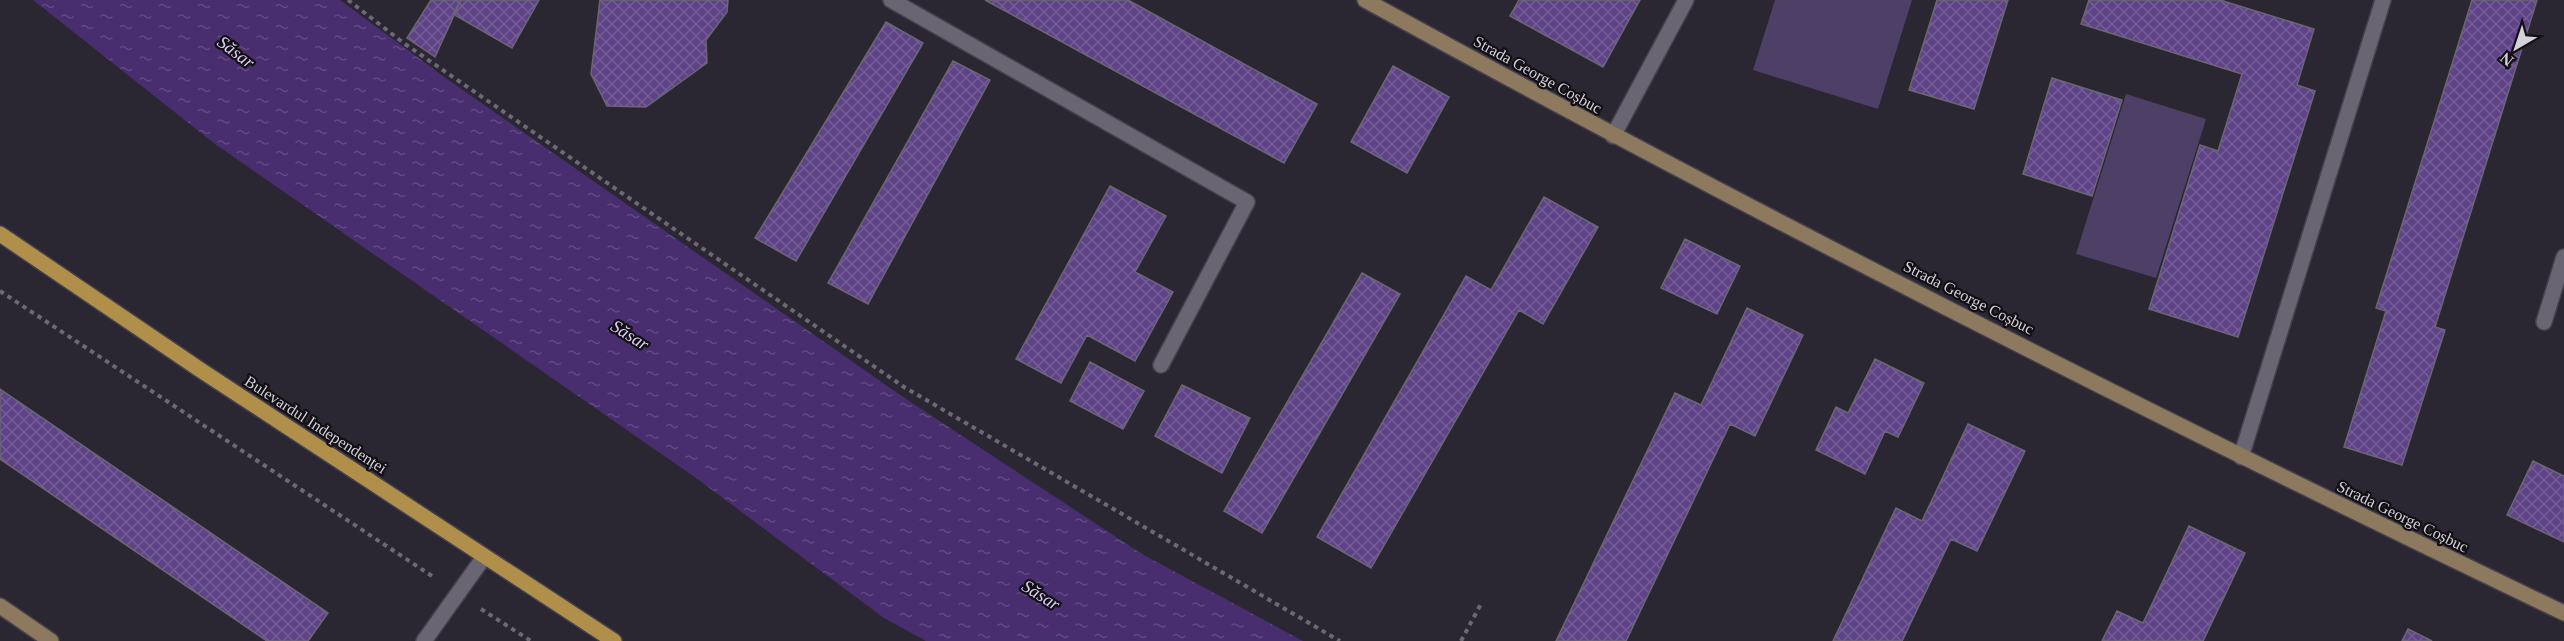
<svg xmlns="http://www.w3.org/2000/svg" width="2564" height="641" viewBox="0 0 2564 641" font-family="'Times New Roman',serif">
<defs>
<pattern id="water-ripples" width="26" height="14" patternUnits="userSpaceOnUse" patternTransform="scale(1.5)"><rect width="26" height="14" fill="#482d6f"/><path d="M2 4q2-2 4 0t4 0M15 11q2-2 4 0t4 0" fill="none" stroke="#624a83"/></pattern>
<pattern id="building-cross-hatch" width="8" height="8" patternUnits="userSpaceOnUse" patternTransform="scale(1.5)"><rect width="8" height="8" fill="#5e4387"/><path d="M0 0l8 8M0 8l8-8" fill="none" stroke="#745d97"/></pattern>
</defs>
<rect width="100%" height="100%" fill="#2a2632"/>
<path fill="#4e3f67" d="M1775 0H1912L1878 109 1753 70Z
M2126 94 2206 119 2156 278 2076 254Z"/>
<path fill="url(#water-ripples)" d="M33 0H340L447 79 906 399 1142 554 1303 641H926L884 618 696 478 215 144Z"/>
<path fill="url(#building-cross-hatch)" stroke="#6b6674" stroke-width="1.5" d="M431 0H461L435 57 407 38Z
M461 0H539L512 48 453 14Z
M600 0H728L727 12 706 40 707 63 646 107 607 106 591 74Z
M985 0H1128L1317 104 1284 163Z
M1519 0H1640L1603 67 1510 16Z
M1937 0H2008L1974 109 1909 90Z
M2089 0H2220L2314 29 2297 85 2315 91 2238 337 2149 309 2200 145 2218 151 2242 74 2081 24Z
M2472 0H2537L2435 327 2445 330 2402 465 2344 447 2386 311 2376 308Z
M886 22 923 43 796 261 755 238Z
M953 61 990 80 868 304 828 283Z
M1393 66 1449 97 1407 173 1351 142Z
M2052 78 2122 100 2092 196 2023 174Z
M1110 186 1166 216 1135 272 1173 292 1135 361 1087 335 1061 383 1016 359Z
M1544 197 1598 227 1543 324 1519 310 1371 568 1317 537 1466 276 1491 290Z
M1685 239 1740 266 1717 314 1661 288Z
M1362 273 1400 294 1262 533 1224 511Z
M1747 308 1803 335 1755 436 1730 424 1626 641H1556L1675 393 1701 405Z
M1875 359 1924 383 1898 437 1885 431 1865 474 1816 450 1836 407 1848 413Z
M1090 362 1144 391 1123 429 1070 401Z
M1182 385 1250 418 1222 473 1155 436Z
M0 389 328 613 308 641H267L0 459Z
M1968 424 2025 451 1977 551 1951 539 1902 641H1833L1896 508 1922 521Z
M2533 461 2564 476V542L2507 515Z
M2189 526 2245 553 2203 641H2102L2117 611 2143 623Z
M2408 629 2432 641H2402Z"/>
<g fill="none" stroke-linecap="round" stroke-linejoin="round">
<defs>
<path id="lane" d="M891 0 1247 202 1161 365
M2544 322 2564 257"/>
<path id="street" d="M1613 136 1686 0
M2241 457 2383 0
M424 641 484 557"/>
<path id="secondary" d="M1365 0C1758 216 2159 419 2564 613
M0 606 51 641"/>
<path id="primary" d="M0 234 202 371 614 641"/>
</defs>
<use href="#lane" stroke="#45414c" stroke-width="18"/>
<use href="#street" stroke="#45414c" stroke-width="18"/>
<use href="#secondary" stroke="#45414c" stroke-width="18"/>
<use href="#primary" stroke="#45414c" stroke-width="18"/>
<path stroke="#6d6974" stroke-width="4" stroke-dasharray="4.5 4.5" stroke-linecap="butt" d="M348 0 405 44 904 387 1340 641
M0 291 435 578
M481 609 531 641
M1461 641 1482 602"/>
<use href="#lane" stroke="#696572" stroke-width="15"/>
<use href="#street" stroke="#696572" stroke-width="15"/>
<use href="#secondary" stroke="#8d7a5e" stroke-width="15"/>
<use href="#primary" stroke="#b08f4a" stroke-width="15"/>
</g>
<g text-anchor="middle" stroke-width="4.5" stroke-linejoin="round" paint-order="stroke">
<g font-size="16" fill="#d4d1d9" stroke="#121015">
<text transform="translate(1538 74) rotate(29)" y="6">Strada George Coșbuc</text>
<text transform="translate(1969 297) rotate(27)" y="6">Strada George Coșbuc</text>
<text transform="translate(316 424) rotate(33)" y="6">Bulevardul Independenței</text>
<text transform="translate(2403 516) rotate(26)" y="6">Strada George Coșbuc</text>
</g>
<g font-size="18" font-style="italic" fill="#dacdf5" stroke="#121015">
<text transform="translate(236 52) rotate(37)" y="6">Săsar</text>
<text transform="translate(630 335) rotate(32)" y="6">Săsar</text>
<text transform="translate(1041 595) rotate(32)" y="6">Săsar</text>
</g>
</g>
<g transform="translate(2516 48) rotate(219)" stroke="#121015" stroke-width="4.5" paint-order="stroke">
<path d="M0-4.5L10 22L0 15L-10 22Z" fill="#d4d1d9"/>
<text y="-9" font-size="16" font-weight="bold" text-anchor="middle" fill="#d4d1d9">N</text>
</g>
</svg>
